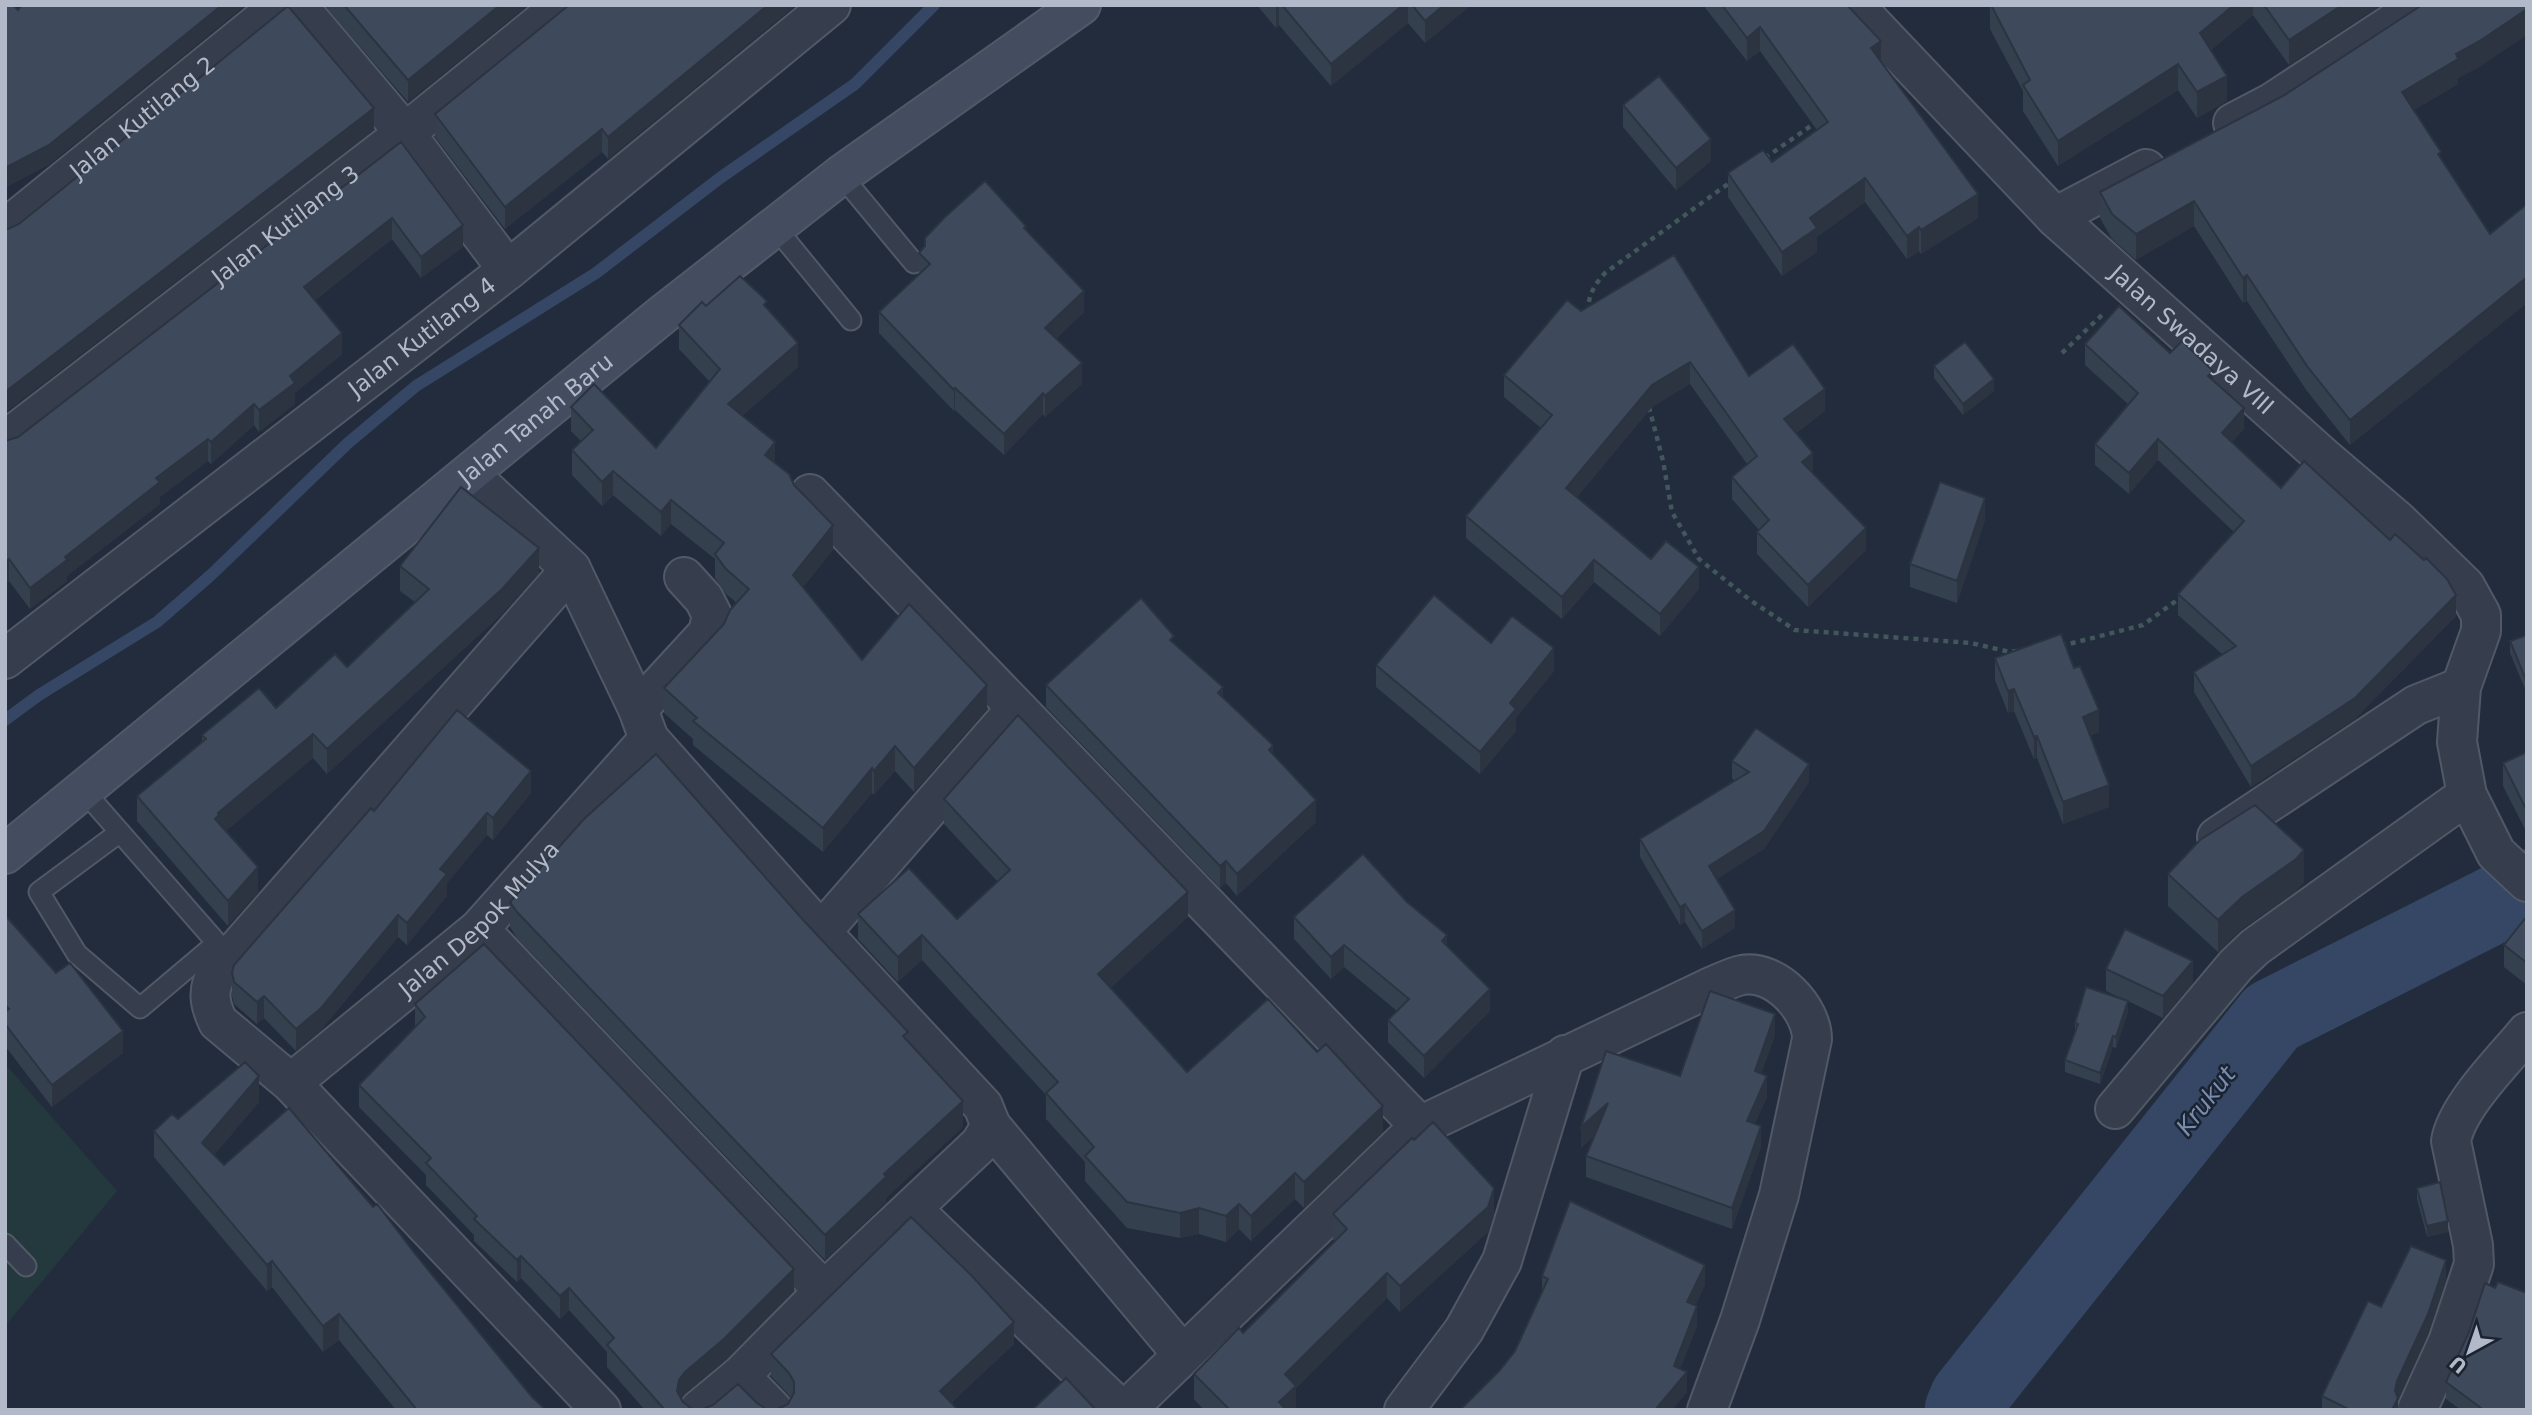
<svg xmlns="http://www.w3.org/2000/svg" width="2532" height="1415" viewBox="0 0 2532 1415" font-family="'DejaVu Sans',sans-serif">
<rect width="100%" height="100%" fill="#222c3c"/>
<path fill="#24393d" d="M5 1064 117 1191 5 1326Z"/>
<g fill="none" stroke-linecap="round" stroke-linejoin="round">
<path stroke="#354764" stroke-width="12" d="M5 720 39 695 157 622 211 575 348 443 416 386 596 273 720 178 855 84 934 5"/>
<path stroke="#354764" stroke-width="77" d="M1963 1410 1968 1398 2272 1017 2527 888"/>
<defs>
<path id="lane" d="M841 175 914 263
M775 227 851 320
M83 790 217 943 140 1008 77 954 39 892 120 832
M5 1244 26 1266"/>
<g id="street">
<path d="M297 5 405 133 508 270"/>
<path id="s1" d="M1854 5 2055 217 2323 457 2398 521 2465 586 2481 615V631L2461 687 2457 742 2467 795 2496 853 2527 882"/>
<path d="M2233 123 2273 102 2421 5"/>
<path d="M2055 217 2146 169"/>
<path id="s2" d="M5 229 281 5"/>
<path id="s3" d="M5 441 405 133 563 5"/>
<path d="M469 474 571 569 638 709 649 739 821 932 983 1106 991 1126 1183 1355"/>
<path d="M810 494 1420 1126"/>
<path d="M571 569 218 971C207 989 209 1003 218 1022L291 1083 601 1410"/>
<path id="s4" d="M5 659 508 270 831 5"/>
<path d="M638 709 708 633 712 615 704 599 684 577"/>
<path d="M2217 837 2416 705 2461 687"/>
<path d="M479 929 824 1291"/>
<path d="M821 932 1016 709"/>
<path id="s5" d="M291 1083 479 929 649 739"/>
<path d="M2115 1109 2236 965 2255 947 2467 795"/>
<path d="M912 1209 1121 1410"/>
<path d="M740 1376 773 1410"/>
<path d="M699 1410 740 1376 824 1291 980 1144 991 1126"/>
<path d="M1126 1410 1420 1126 1711 987C1721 983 1732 977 1742 975 1776 969 1812 1009 1812 1039L1779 1195 1740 1320 1707 1410"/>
<path d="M1404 1410 1464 1330 1502 1261 1565 1055"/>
<path d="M2417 1410 2448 1342 2474 1264 2473 1245 2451 1141C2457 1106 2504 1060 2527 1032"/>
</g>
<g id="secondary">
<path id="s6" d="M5 854 662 315 841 175 1081 5"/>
</g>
</defs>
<use href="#lane" stroke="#515967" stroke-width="23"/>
<use href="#street" stroke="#515967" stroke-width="42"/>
<use href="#secondary" stroke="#515967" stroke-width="42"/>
<path stroke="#42565b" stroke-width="4.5" stroke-dasharray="5 5" stroke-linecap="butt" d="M1765 158 1815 123
M1588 312C1588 296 1594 285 1605 273L1732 181
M2062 353 2103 314
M1649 407 1663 461 1672 512 1699 559 1750 600 1795 630 1971 643 2010 652 2017 651
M2061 646 2143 625 2180 598"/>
<use href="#lane" stroke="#363e4d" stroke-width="19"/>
<use href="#street" stroke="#363e4d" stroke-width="38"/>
<use href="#secondary" stroke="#444d60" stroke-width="38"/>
</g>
<path fill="#35404f" d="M324 5H528L408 102Z
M796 5 608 159 602 152 505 229 435 137V114Z
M1257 5H1470V6L1425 43 1408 23 1331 86 1279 25 1276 28Z
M1703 5H1847L1978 218 1921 254 1919 251 1907 259 1865 202 1817 237V252L1782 276 1728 197V173L1772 162 1817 130 1760 51 1747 61Z
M1990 5H2381L2289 65 2253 15 2211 50 2227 101 2197 118 2178 90 2058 166 2023 111V91L1990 29Z
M2481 66 2458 78V84L2414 110 2441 160 2490 234 2527 204V303L2350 445 2307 391 2247 301 2243 303 2194 226 2136 260 2112 239 2100 218V192L2283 96Z
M1623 105 1711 161 1676 190 1623 127Z
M401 142 463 247 421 278 392 239 315 300 342 354 295 393V404L259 432 254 425 211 464 208 461 160 497V504L67 576V581L30 609 9 581 5 584V441L18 437Z
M1026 229 1084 312 1056 339 1082 384 1045 417 1043 414 1004 455 955 410 954 411 879 333V312L919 274V253Z
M706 306 767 308 798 367 743 415 775 463 794 485 833 550 803 587 862 660 987 709 914 792 895 771 874 795 872 793 823 852 693 745V739L664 713V688L724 624 737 603 726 594 715 578V559L671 524 661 536 613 495 602 506 572 475V450L581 441 571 431V407L656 448 710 382 679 349V325Z
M1581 311 1749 376 1825 411 1796 433 1813 473 1866 550 1808 607 1757 554V532L1759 530 1732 499V477L1747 464 1690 384 1652 407 1577 497 1651 559 1699 589 1660 636 1594 582 1562 619 1466 538V516L1541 428 1504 397V375Z
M2085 344 2170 353 2213 381 2244 429 2232 442 2281 488 2456 616 2355 719 2251 787 2194 692V672L2222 654 2178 615V594L2234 532 2158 460 2129 494 2095 465V444L2128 404 2085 365Z
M1934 366 1994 391 1963 415 1934 378Z
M1985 520 1957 603 1910 587V564Z
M400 566 539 573 502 614 327 774 313 758 226 831 258 892 228 926 137 821V796L202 742V735L276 708 347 667 415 602 400 591Z
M2527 635 2526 691 2510 653V641Z
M1491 643 1554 671 1516 718V731L1480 774 1376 687V665Z
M1174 644 1273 755 1316 822 1237 896 1226 883 1220 888 1046 707V685Z
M1995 658 2099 732 2090 736 2109 807 2063 824 2037 758 2034 759 2014 711 2008 713 1995 680Z
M2527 752V833L2503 786V763Z
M1732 761 1809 782 1764 849 1717 879 1735 928 1702 949 1685 922 1680 925 1640 857V839L1735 781 1732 778Z
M531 793 493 840 487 835 447 883V896L407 945 398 937 321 1030 296 1051 264 1018 257 1024 234 1004 232 996V973L374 811Z
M944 799 1188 917 1110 988 1187 1072 1383 1132 1304 1208 1295 1199 1251 1241 1239 1229 1226 1242 1199 1234 1180 1238 1127 1228 1085 1181V1162L1046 1119V1095L922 960 898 982 858 939V914L957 919 998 882 944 824Z
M2168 874 2304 882 2296 891 2242 929 2218 952 2168 906Z
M510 902 908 1040 963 1127 886 1198V1202L825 1260 517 938 510 927Z
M5 915 123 1053 52 1107 5 1046Z
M2527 916V985L2504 967V945Z
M1294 917 1490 1011 1424 1078 1388 1042V1020L1397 1011 1344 967 1331 979 1294 939Z
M2106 969 2193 983 2163 1018 2128 1001V1012L2116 1048 2113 1047 2100 1084 2065 1072V1060L2075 1033V1023L2123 999 2106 991Z
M415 1004 794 1291 725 1360 685 1394 681 1399 683 1402 692 1409H703L757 1403 766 1409H778L788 1404 791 1399 789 1395 771 1376V1354L1014 1344 951 1403 958 1410H645L607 1367V1352L569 1310 560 1319 521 1278 517 1282 474 1241V1235L426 1185V1175L359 1107V1085L415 1027Z
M1775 1035 1761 1074 1767 1097 1755 1123 1761 1147 1732 1229 1586 1177V1156L1594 1136 1581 1148V1127L1680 1076Z
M259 1102 214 1155 224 1165 373 1207 416 1255 532 1397 546 1410H396L339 1340 323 1352 272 1287 267 1291 154 1157V1131L178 1119Z
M2417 1188 2448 1232 2427 1237 2417 1199Z
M1333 1214H1494L1488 1232 1400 1312 1387 1298 1296 1388V1410H1204L1194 1399V1374L1243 1333 1335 1241 1333 1240Z
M1542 1276 1705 1285 1695 1306 1697 1326 1680 1369 1687 1392 1672 1410H1460L1500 1370 1515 1351 1542 1292Z
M2446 1280 2428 1334 2398 1400V1410H2322V1396L2381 1307Z
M2495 1288 2527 1410H2461L2446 1399V1382Z"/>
<path fill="#2b3440" d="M222 5H246L49 165 5 188V168Z
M500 5H528L408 102V80Z
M768 5H796L608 159V137Z
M1279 5V25L1276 28V6Z
M1403 5H1408V23L1331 86V64Z
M1444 5H1470V6L1425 43V21Z
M2234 5H2253V15L2200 59V33Z
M2342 5H2381L2289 65V40Z
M2527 9V35L2481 66 2458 78V84L2402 117V92L2456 54Z
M1760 27V51L1747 61V38Z
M1881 41V65L1871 48Z
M2178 64V90L2058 166V141Z
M2227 76V101L2197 118V92Z
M374 108V130L5 413V392Z
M602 129V152L505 229V207Z
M1711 139V161L1676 190V168Z
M1865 178V202L1817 237V252L1782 276V252L1810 218Z
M1978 194V218L1921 254V230Z
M2194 201V226L2136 260V234Z
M392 218V239L304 308V287Z
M463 225V247L421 278V257Z
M1919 227V251L1907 259V236Z
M2247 275V301L2243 303V278Z
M2527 277V303L2350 445V420Z
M1084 291V312L1045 350V328Z
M342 333V354L295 393V404L259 432V410L290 376Z
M798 343V367L728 428V404Z
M1690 362V384L1652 407 1566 510V488L1652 385Z
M1082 363V384L1045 417V396Z
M2213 371V392L2208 376Z
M1994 379V391L1963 415V404Z
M955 388V410L954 411V390Z
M1825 389V411L1784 441V419Z
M1043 393V414L1004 455V434Z
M254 404V425L211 464V442Z
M2244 408V429L2222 454V433Z
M208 439V461L160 497V504L67 576V581L30 609V588L156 478Z
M2158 439V460L2129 494V473Z
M775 442V466L765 455Z
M1813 453V475L1802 462Z
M613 471V495L602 506V482Z
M1985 498V520L1957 603V581Z
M671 500V524L661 536V512Z
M833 525V550L793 599V575Z
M1866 528V550L1808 607V585Z
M539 548V573L502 614 327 774V749Z
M9 559V581L5 584V562Z
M1594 560V582L1562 619V597Z
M1699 567V589L1660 636V614Z
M2456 595V616L2355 719 2251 787V766Z
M1554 648V671L1516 718V731L1480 774V752L1510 703Z
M987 685V709L914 792V768Z
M1223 687V709L1218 693Z
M2014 689V711L2008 713V691Z
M2099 710V732L2083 739V717Z
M313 734V758L219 837 215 819 218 813Z
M2037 736V758L2034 759V737Z
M1273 745V767L1269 750Z
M895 746V771L874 795V771Z
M1809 764V782L1764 849 1709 884V866Z
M872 768V793L823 852V828Z
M531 771V793L493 840V818Z
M2109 785V807L2063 824V802Z
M1316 800V822L1237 896V874Z
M487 813V835L447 883V896L407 945V923L440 869Z
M2304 850V882L2296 891 2242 929 2218 952V920L2242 897Z
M1226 861V883L1220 888V866Z
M258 867V892L228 926V901Z
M1188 892V917L1098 1000V974Z
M1685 904V922L1680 925V907Z
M1735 910V928L1702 949V931Z
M398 915V937L321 1030 296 1051V1029Z
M922 935V960L898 982V957Z
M1447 935V957L1442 941Z
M1344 945V967L1331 979V957Z
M2193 961V983L2163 1018V996Z
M1490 989V1011L1424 1078V1056Z
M264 996V1018L257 1024V1002Z
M2128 1001V1012L2116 1048V1037Z
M1775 1014V1035L1755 1092V1071Z
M123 1031V1053L52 1107V1085Z
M2113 1036V1047L2100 1084V1073Z
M259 1076V1102L202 1169V1143Z
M1767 1076V1097L1747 1141V1121Z
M963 1101V1127L886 1198V1202L825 1260V1235L884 1174Z
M1608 1103V1124L1581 1148V1127Z
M1383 1106V1132L1304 1208V1182Z
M1761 1126V1147L1732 1229V1208Z
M1295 1173V1199L1251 1241V1216Z
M1494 1188V1214L1488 1232 1400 1312V1286Z
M1239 1204V1229L1226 1242V1216Z
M1199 1208V1234L1180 1238V1213Z
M2448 1221V1232L2427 1237V1226Z
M521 1256V1278L517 1282V1260Z
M2446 1260V1280L2428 1334 2398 1400V1410H2392L2397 1381Z
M272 1261V1287L267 1291V1265Z
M1705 1265V1285L1687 1322V1302Z
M794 1269V1291L725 1360 685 1394 679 1402 677 1391 679 1380 685 1372Z
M1387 1273V1298L1296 1388V1410H1279V1402L1285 1374Z
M569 1288V1310L560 1319V1296Z
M1697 1306V1326L1674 1386V1366Z
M339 1314V1340L323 1352V1326Z
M1014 1322V1344L943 1410 940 1391Z
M1687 1372V1392L1672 1410H1655Z"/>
<path fill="#3e4a5c" stroke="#2b3440" stroke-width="2" d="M5 5H13L18 10 22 5H222L49 145 5 168Z
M344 5H500L408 80Z
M569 5H768L608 137 602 129 505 207 435 114Z
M1282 5H1403L1331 64Z
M1412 5H1444L1425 21Z
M1722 5H1847L1881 41 1871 48 1978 194 1921 230 1919 227 1907 236 1865 178 1810 218 1817 228 1782 252 1728 173 1763 150 1772 162 1828 122 1760 27 1747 38Z
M1991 5H2234L2200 33 2227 76 2197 92 2178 64 2058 141 2023 85 2030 80Z
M2264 5H2342L2289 40Z
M2422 5H2527V9L2481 40 2456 54 2458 59 2402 92 2441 152 2438 154 2490 234 2527 204V277L2350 420 2307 366 2247 275 2243 278 2194 201 2136 234 2112 214 2100 192 2283 96Z
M288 6 374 108 5 392V229H8L19 224Z
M1659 76 1711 139 1676 168 1623 105Z
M401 142 463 225 421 257 392 218 304 287 342 333 290 376 295 383 259 410 254 404 211 442 208 439 156 478 160 482 65 557 67 560 30 588 9 559 5 562V441L18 437Z
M985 181 1026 226 1024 228 1084 291 1045 328 1082 363 1045 396 1043 393 1004 434 955 388 954 390 879 312 930 264 919 253 925 246V238L945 217Z
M1674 255 1749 376 1793 344 1825 389 1784 419 1813 453 1802 462 1866 528 1808 585 1757 532 1769 520 1732 477 1757 456 1690 362 1652 385 1566 488 1651 559 1666 541 1699 567 1660 614 1594 560 1562 597 1466 516 1552 415 1504 375 1567 300 1581 311Z
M740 276 767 301 764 305 798 343 728 404 775 442 765 455 789 474 794 485 833 525 793 575 862 660 909 604 987 685 914 768 895 746 874 771 872 768 823 828 693 721 697 718 664 688 724 624 730 610 749 589 726 569 715 554 724 543 671 500 661 512 613 471 602 482 572 450 593 430 571 407 594 384 656 448 720 369 679 325 702 302 706 306Z
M2119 306 2170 353 2182 341 2213 371 2208 376 2244 408 2222 433 2281 488 2304 461 2390 540 2395 534 2424 560 2426 558 2447 579 2456 595 2355 698 2251 766 2194 672 2236 646 2178 594 2244 521 2158 439 2129 473 2095 444 2138 393 2085 344Z
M1965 342 1994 379 1963 404 1934 366Z
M1940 482 1985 498 1957 581 1910 564Z
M461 487 539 548 502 589 327 749 313 734 218 813 219 815 215 819 258 867 228 901 137 796 206 739 202 735 259 688 276 708 335 654 347 667 429 589 400 566Z
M1434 595 1491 643 1512 616 1554 648 1510 703 1516 709 1480 752 1376 665Z
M1141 598 1174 636 1170 640 1223 687 1218 693 1273 745 1269 750 1316 800 1237 874 1226 861 1220 866 1046 685Z
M2061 634 2074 668 2080 666 2099 710 2083 717 2109 785 2063 802 2037 736 2034 737 2014 689 2008 691 1995 658Z
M2527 635V679L2526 680 2510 641Z
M457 710 531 771 493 818 487 813 440 869 447 874 407 923 398 915 321 1008 296 1029 264 996 257 1002 234 982 232 973 234 965 371 808 374 811Z
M1018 715 1188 892 1098 974 1187 1072 1268 999 1317 1052 1326 1044 1383 1106 1304 1182 1295 1173 1251 1216 1239 1204 1226 1216 1199 1208 1180 1213 1127 1202 1085 1156 1094 1147 1046 1093 1058 1082 922 935 898 957 858 914 909 868 957 919 1010 870 944 799Z
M1756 728 1809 764 1764 831 1709 866 1735 910 1702 931 1685 904 1680 907 1640 839 1749 772 1732 761Z
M2527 752V811L2503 763Z
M656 754 805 922 908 1032 903 1036 963 1101 884 1174 886 1177 825 1235 517 912 510 902 584 819Z
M2255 805 2304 850 2296 859 2242 897 2218 920 2168 874 2200 840Z
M1363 854 1407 902 1447 935 1442 941 1490 989 1424 1056 1388 1020 1409 999 1344 945 1331 957 1294 917Z
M5 915 56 973 70 963 123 1031 52 1085 5 1024V1012L9 1009 5 1005Z
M2527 916V963L2504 945Z
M2125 929 2193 961 2163 996 2106 969Z
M484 944 794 1269 725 1338 685 1372 679 1380 677 1391 683 1402 692 1409H703L713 1405 738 1384 757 1403 766 1409H778L788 1404 794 1393V1382L789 1373 771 1354 911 1217 971 1275 1014 1322 940 1391 958 1410H665L607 1345 614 1338 569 1288 560 1296 521 1256 517 1260 474 1219 477 1216 426 1163 431 1158 359 1085 425 1017 415 1004Z
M2086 987 2128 1001 2116 1037 2113 1036 2100 1073 2065 1060 2078 1024 2075 1023Z
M1710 991 1775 1014 1755 1071 1767 1076 1747 1121 1761 1126 1732 1208 1586 1156 1608 1103 1581 1127 1606 1051 1680 1076Z
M245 1062 259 1076 202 1143 224 1165 289 1108 373 1207 377 1204 416 1255 532 1397 546 1410H417L339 1314 323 1326 272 1261 267 1265 154 1131 172 1114 178 1119Z
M1433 1122 1494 1188 1488 1207 1400 1286 1387 1273 1285 1374 1296 1386 1279 1402 1286 1410H1230L1194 1374 1239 1328 1243 1333 1347 1229 1333 1214 1412 1138 1414 1140Z
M2440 1182 2448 1221 2427 1226 2417 1188Z
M1570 1201 1705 1265 1687 1302 1697 1306 1674 1366 1687 1372 1655 1410H1460L1500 1370 1515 1351 1548 1279 1542 1276Z
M2411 1246 2446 1260 2428 1314 2397 1381 2395 1391 2398 1398 2392 1410H2350L2322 1396 2368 1301 2381 1307Z
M2498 1282 2527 1293V1410H2480L2481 1408 2446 1382 2469 1332 2485 1283 2495 1288Z
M1066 1378 1096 1410H1032Z"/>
<g text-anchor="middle" stroke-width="5" stroke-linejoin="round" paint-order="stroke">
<g font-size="23" fill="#b2b9c8" stroke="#1b2331">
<text dy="8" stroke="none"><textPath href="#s2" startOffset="177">Jalan Kutilang 2</textPath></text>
<text dy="8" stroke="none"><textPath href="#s3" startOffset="354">Jalan Kutilang 3</textPath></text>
<text dy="8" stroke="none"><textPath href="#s4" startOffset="527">Jalan Kutilang 4</textPath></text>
<text dy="8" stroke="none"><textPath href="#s1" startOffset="476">Jalan Swadaya VIII</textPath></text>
<text dy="8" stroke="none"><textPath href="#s6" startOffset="686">Jalan Tanah Baru</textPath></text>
<text dy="8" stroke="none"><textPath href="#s5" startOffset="250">Jalan Depok Mulya</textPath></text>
</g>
<g font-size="24" font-style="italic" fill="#788eb1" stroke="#1b2331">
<text transform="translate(2206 1101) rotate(-52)" y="8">Krukut</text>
</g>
</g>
<rect width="2532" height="1415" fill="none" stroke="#b2b9c8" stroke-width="14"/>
<g transform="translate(2469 1352) rotate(220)" stroke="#1b2331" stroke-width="5" paint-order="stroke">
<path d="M0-5L12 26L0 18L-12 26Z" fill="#b2b9c8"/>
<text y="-10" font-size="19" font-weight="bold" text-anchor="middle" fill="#b2b9c8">U</text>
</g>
</svg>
